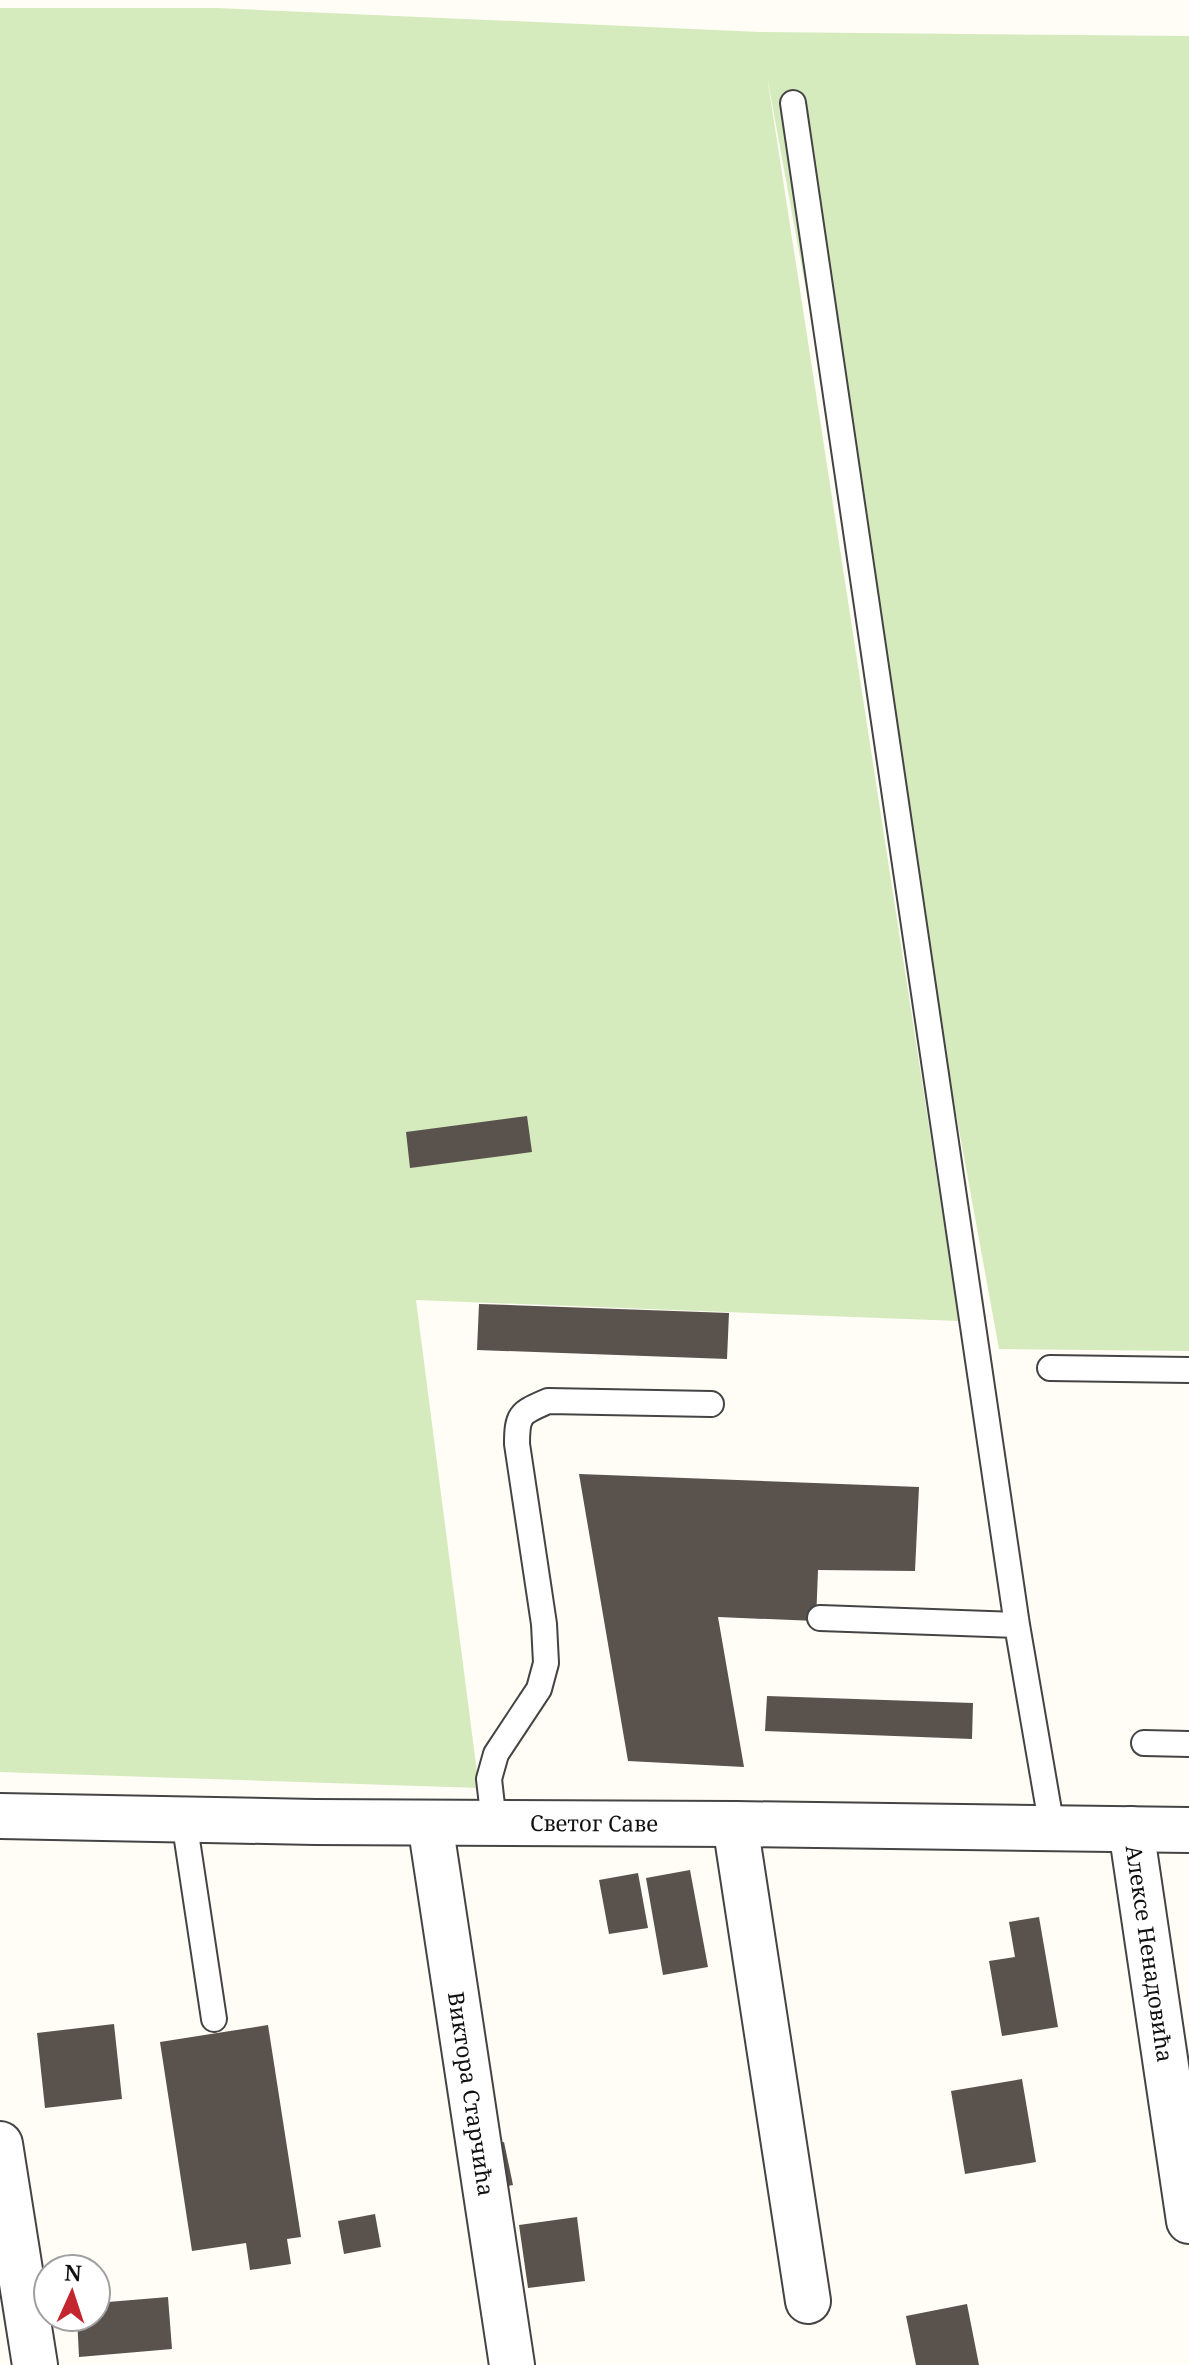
<svg xmlns="http://www.w3.org/2000/svg" width="1189" height="2365" viewBox="0 0 1189 2365" font-family="'Noto Serif',serif">
<rect width="100%" height="100%" fill="#fffdf5"/>
<path fill="#d5ebbd" d="M0 8H217L760 32 1189 36V1351L999 1349 767 76 959 1321 416 1300 479 1788 0 1772Z"/>
<path fill="#5a524d" d="M527 1116 532 1152 410 1168 406 1132Z
M479 1304 729 1313 727 1359 477 1350Z
M579 1474 919 1487 915 1571 818 1570 816 1621 718 1617 744 1767 628 1761Z
M767 1696 973 1703 972 1739 765 1731Z
M690 1870 708 1967 663 1975 646 1878Z
M638 1873 648 1928 609 1934 599 1880Z
M1039 1917 1058 2027 1002 2036 989 1961 1015 1957 1009 1922Z
M114 2024 122 2099 45 2108 37 2033Z
M268 2025 301 2237 287 2239 291 2264 250 2270 246 2243 192 2251 160 2042Z
M1022 2079 1036 2162 965 2174 951 2091Z
M504 2142 513 2185 497 2188 488 2145Z
M375 2214 381 2247 344 2254 338 2221Z
M577 2217 585 2281 528 2288 519 2225Z
M168 2297 172 2349 79 2357 77 2317H96V2303Z
M967 2304 979 2365H916L906 2316Z"/>
<g fill="none" stroke-linecap="round" stroke-linejoin="round">
<defs>
<path id="lane" d="M793 103 1017 1625 1052 1828
M1050 1368 1189 1370
M820 1618 1017 1625
M1144 1743 1189 1744
M184 1820 214 2019
M494 1823 489 1779 496 1754 539 1689 546 1663 544 1624 517 1444C517 1413 521 1413 548 1401L711 1404"/>
<g id="street">
<path id="s1" d="M0 1816 315 1822 735 1824 1189 1830"/>
<path id="s2" d="M430 1823 512 2365"/>
<path d="M735 1824 808 2301"/>
<path id="s3" d="M1131 1829 1189 2221"/>
<path d="M0 2144 35 2365"/>
</g>
</defs>
<use href="#lane" stroke="#444" stroke-width="28"/>
<use href="#street" stroke="#444" stroke-width="48"/>
<use href="#lane" stroke="#fff" stroke-width="24"/>
<use href="#street" stroke="#fff" stroke-width="44"/>
</g>
<g text-anchor="middle" stroke-width="8" stroke-linejoin="round" paint-order="stroke">
<g font-size="22" fill="#111" stroke="#fff">
<text dy="8" stroke="none"><textPath href="#s1" startOffset="594">Светог Саве</textPath></text>
<text dy="8" stroke="none"><textPath href="#s3" startOffset="126">Алексе Ненадовића</textPath></text>
<text dy="8" stroke="none"><textPath href="#s2" startOffset="274">Виктора Старчића</textPath></text>
</g>
</g>
<g transform="translate(72 2293) rotate(3)"><circle r="38" fill="#ffffff" stroke="#a0a0a0" stroke-width="2"/>
<path d="M0-6L14 30L0 20L-14 30Z" fill="#c4262e"/>
<text y="-12" font-size="22" font-weight="bold" text-anchor="middle" fill="#111111">N</text>
</g>
</svg>
